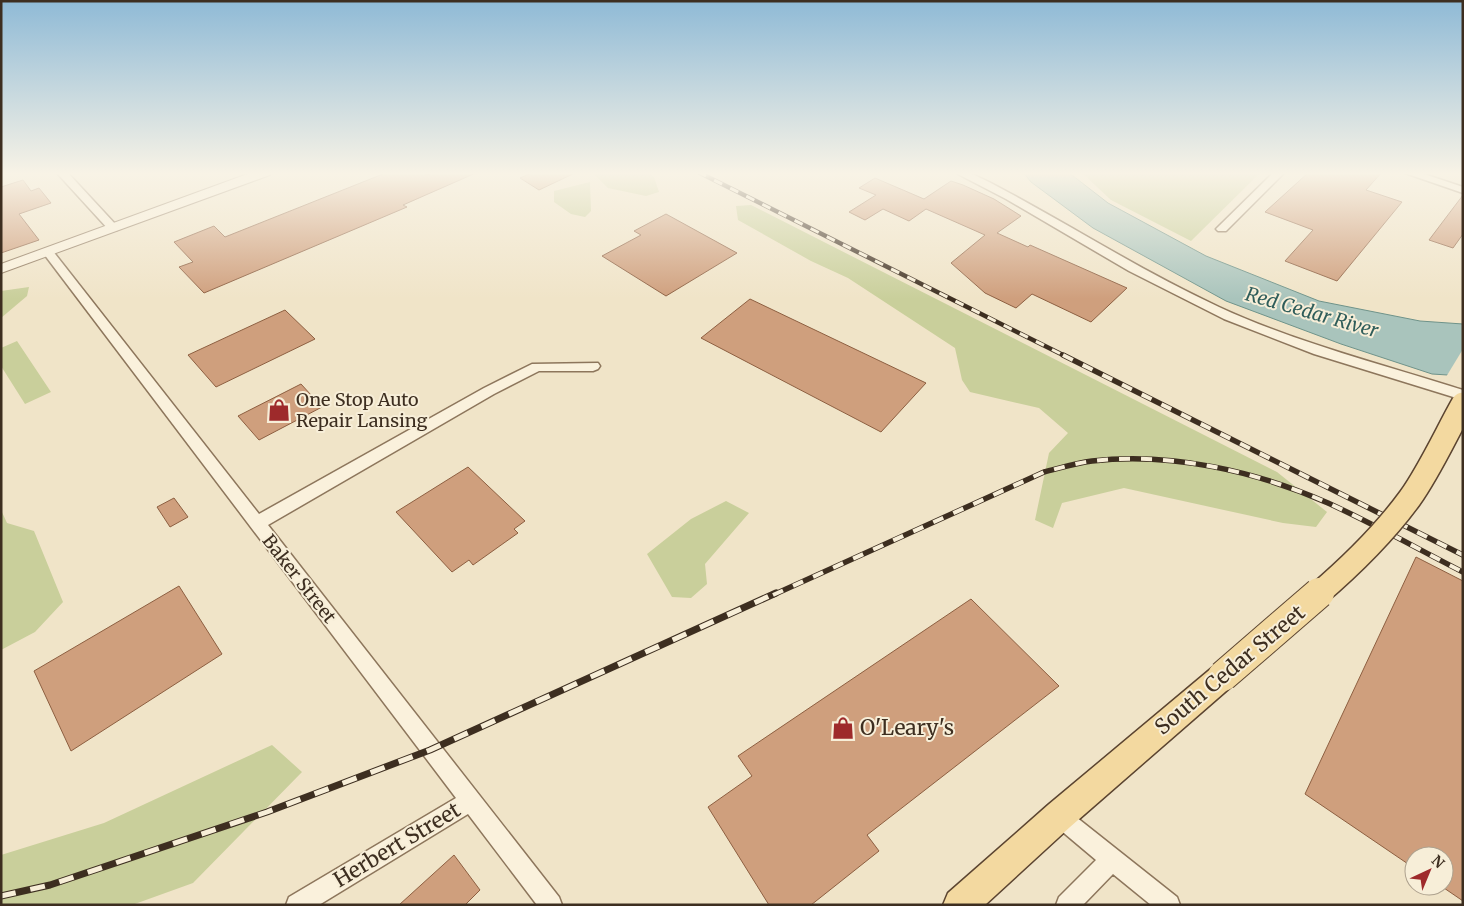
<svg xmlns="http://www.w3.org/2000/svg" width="1464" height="906" viewBox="0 0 1464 906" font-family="Merriweather,serif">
<rect width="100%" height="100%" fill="#f0e4c8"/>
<path fill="#c9cf9b" d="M600 172H646L654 177 659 192 646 196 608 188 595 175Z
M1081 172H1261L1191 241 1111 200Z
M590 182 591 211 585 217 571 214 554 202V191Z
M751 205 1277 472 1327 512 1316 527 1283 523 1124 488 1062 503 1053 528 1035 520 1049 453 1068 433 1039 408 970 392 962 380 955 348 848 278 811 261 738 220 736 206Z
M29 287 27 296 1 318V291Z
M17 341 51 392 25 404 1 366V348Z
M726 501 749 513 705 564 707 584 691 598 672 597 647 554 691 519Z
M1 510 7 523 34 531 63 602 35 632 1 650Z
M272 745 302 772 193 883 132 905H1V855L104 823Z"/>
<path fill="#a9c4bc" stroke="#6f938a" d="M1023 172H1068L1108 203 1206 256 1319 301 1420 321 1463 324V376L1432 374 1341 344 1226 301 1093 228 1031 182Z"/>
<path fill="#f0e4c8" d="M1463 349V378L1446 377Z"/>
<path fill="#cf9f7d" stroke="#8d5f41" d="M388 172H422L427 175 435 172H478L403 205 407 207 204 293 179 267 193 262 174 242 214 226 225 237Z
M534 172H577L539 190 520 178Z
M1309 172H1382L1366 190 1402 202 1337 281 1285 261 1313 230 1265 212Z
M875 178 924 199 951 181 963 185 994 199 1021 216 997 233 1028 247 1030 245 1127 288 1091 322 1032 294 1016 308 985 293 951 263 985 235 926 209 909 221 883 209 865 220 849 212 876 195 859 188Z
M23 180 31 191 39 188 51 203 19 214 39 240 1 253V187Z
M1463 195V234L1453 248 1429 240Z
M666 214 737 253 666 296 602 256 641 235 634 231Z
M750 299 926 383 881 432 701 338Z
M285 310 315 339 216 387 188 355Z
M301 384 322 407 259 440 238 416Z
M468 467 525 521 514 529 518 533 473 565 469 560 452 572 396 512Z
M174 498 188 517 170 527 157 507Z
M1416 557 1463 581V901L1444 888V856H1414V868L1305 794Z
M179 586 222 654 71 751 34 671Z
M971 599 1059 686 867 835 879 851 811 905H769L708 807 752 776 738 756Z
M454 855 480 890 465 905H399Z"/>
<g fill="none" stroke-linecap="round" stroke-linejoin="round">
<defs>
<path id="minor" d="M56 172H67L117 226 119 228 117 230H109Z
M954 172H968L989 182C1066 222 1139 270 1219 307 1297 343 1381 364 1463 390V400L1314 354 1224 319 1129 271 1006 199Z
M1274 172H1285L1226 231H1218L1216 229 1218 227Z
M1402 172H1418L1463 187V193Z
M48 249 52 250 259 514 484 388 532 364 598 363 600 366 598 369 593 371H539L494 394 268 525 559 897 562 905H537L468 814 319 905H286L289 897 456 798 44 254 42 252 44 250Z
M1059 805 1066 809 1177 897 1180 905H1151L1113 874 1083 905H1056L1059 897 1096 860 1052 823 1048 816 1052 809Z"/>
<path id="tertiary" d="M253 172H271L270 175 1 273V264Z"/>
<path id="primary" d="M1223 663 1233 667 1237 676 1233 685 1070 827 985 905H943L948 893 1048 805 1213 667Z"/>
</defs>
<use href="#minor" stroke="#8d765c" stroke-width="3"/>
<use href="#tertiary" stroke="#8d765c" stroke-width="2"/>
<use href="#primary" stroke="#5b4430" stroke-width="3"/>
<use href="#minor" fill="#faf1dc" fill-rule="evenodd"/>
<use href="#tertiary" fill="#faf1dc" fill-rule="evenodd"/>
<use href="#primary" fill="#f3d9a0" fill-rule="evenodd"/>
<defs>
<path id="rail-far2" d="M698 172 1065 356"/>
<path id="rail-far1" d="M1063 355 1463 555
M773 595 1044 472C1060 468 1076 463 1092 461 1171 452 1256 471 1328 503 1374 524 1418 549 1463 572"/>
<path id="rail" d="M1 896 50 885 267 812 430 750 776 593"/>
</defs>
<use href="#rail-far2" stroke="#3d2e20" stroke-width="4.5"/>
<use href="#rail-far1" stroke="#3d2e20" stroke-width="5.5"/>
<use href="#rail" stroke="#3d2e20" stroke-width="7"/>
<use href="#rail-far2" stroke="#f7eed8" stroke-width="3" stroke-dasharray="9" stroke-linecap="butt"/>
<use href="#rail-far1" stroke="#f7eed8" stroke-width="4" stroke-dasharray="11" stroke-linecap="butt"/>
<use href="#rail" stroke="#f7eed8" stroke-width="5" stroke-dasharray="15" stroke-linecap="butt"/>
<defs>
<path id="primary-bridge-far1" d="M1317 595C1352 565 1383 535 1410 498 1430 470 1446 434 1463 404"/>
<path id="primary-bridge" d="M1223 676 1319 593"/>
</defs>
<use href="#primary-bridge-far1" stroke="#5b4430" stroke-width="26" stroke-linecap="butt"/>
<use href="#primary-bridge" stroke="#5b4430" stroke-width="32" stroke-linecap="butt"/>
<use href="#primary-bridge-far1" stroke="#f3d9a0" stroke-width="23"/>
<use href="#primary-bridge" stroke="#f3d9a0" stroke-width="30"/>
</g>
<linearGradient id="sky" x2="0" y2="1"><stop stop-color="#8fbad6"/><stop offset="0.58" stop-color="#f8f3e6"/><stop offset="1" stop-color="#f8f3e6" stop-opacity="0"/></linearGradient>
<rect width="1464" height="299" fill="url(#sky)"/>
<defs>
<symbol id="shop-bare" viewBox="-9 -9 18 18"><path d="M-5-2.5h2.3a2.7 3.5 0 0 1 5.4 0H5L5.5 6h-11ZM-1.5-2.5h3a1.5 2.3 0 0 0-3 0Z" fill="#9e2a2b" stroke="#f7eed8" stroke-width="2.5" paint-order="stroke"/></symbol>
</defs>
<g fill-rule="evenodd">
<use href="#shop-bare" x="263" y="394" width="32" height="32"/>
<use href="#shop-bare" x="827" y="712" width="32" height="32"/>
</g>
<g text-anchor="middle" stroke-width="4" stroke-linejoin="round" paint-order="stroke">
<g font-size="18" fill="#3d2e20" stroke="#f7eed8" text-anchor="start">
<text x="296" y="406">One Stop Auto<tspan x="296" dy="21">Repair Lansing</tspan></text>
</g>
<g font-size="18" fill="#3d2e20" stroke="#f7eed8">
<text transform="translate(299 579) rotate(52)" y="6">Baker Street</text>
</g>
<g font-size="19" font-style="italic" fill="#2f5d5a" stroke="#f7eed8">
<text transform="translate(1312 312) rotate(16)" y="7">Red Cedar River</text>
</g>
<g font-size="21" fill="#3d2e20" stroke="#f7eed8">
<text transform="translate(1230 670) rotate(-40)" y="7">South Cedar Street</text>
<text transform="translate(397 845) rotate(-31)" y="7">Herbert Street</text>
</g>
<g font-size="21" fill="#3d2e20" stroke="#f7eed8" text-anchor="start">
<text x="860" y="735">O'Leary's</text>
</g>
</g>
<rect width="1464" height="906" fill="none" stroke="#3d2e20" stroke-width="5"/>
<g transform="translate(1429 871) rotate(44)"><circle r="24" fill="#f7eed8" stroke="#ada18e"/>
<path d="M0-4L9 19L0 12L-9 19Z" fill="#9e2a2b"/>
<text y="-8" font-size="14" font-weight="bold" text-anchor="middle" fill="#3d2e20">N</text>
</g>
</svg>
